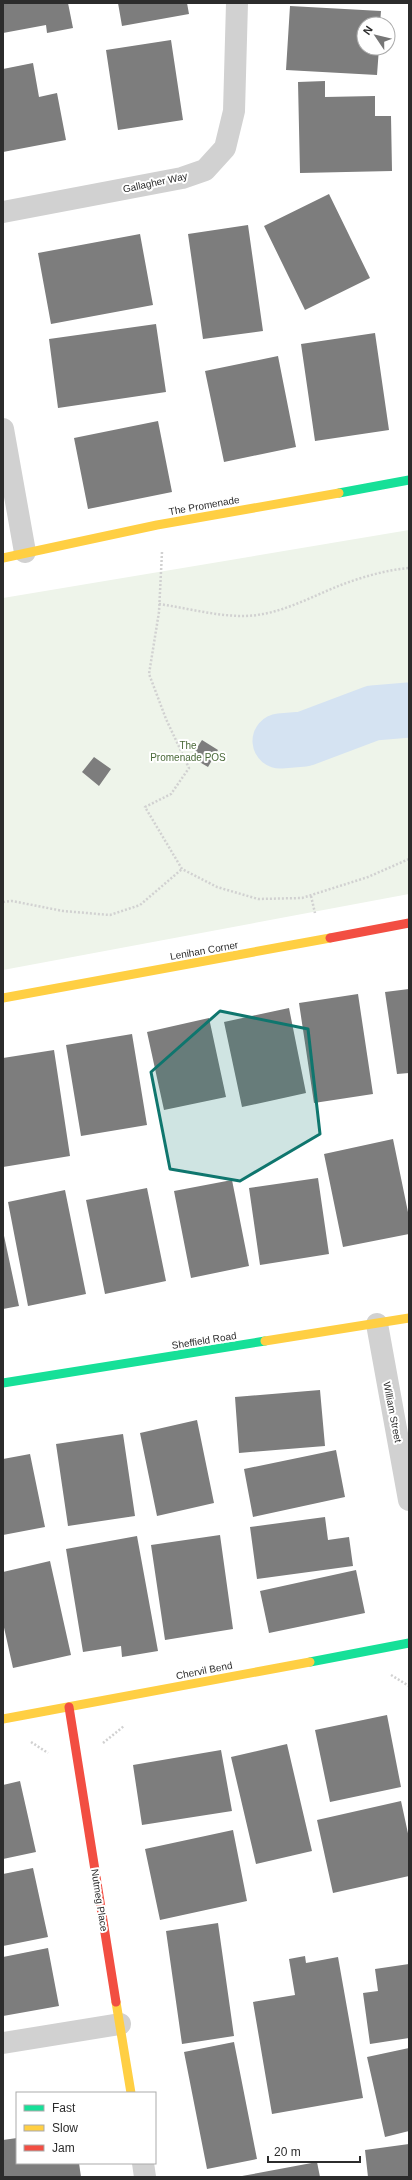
<svg xmlns="http://www.w3.org/2000/svg" width="412" height="2180" viewBox="0 0 412 2180" font-family="Arial,sans-serif">
<rect width="100%" height="100%" fill="#fff"/>
<path fill="#eef4ea" d="M409 530V894L3 970V598Z"/>
<g fill="none" stroke-linecap="round" stroke-linejoin="round">
<path stroke="#d5e3f2" stroke-width="55" d="M280 741 304 739 373 713 409 710"/>
</g>
<path fill="#7d7d7d" d="M3 3H68L73 28 47 33 46 25 3 33Z
M118 3H187L189 14 122 26Z
M290 6 381 11 380 24H364V48H379L377 75 286 70Z
M171 40 183 120 118 130 106 50Z
M33 63 39 97 57 93 66 140 3 152V69Z
M325 81V97L375 96V116H391L392 171 300 173 298 82Z
M329 194 370 278 305 310 264 226Z
M248 225 263 331 203 339 188 234Z
M140 234 153 305 51 324 38 253Z
M156 324 166 392 58 408 49 339Z
M375 333 389 430 315 441 301 344Z
M278 356 296 447 224 462 205 371Z
M158 421 172 492 88 509 74 438Z
M202 740 218 750 208 767 191 757Z
M94 757 111 769 99 786 82 772Z
M409 989V1073L397 1074 385 992Z
M358 994 373 1094 314 1103 299 1003Z
M289 1008 306 1093 242 1107 224 1022Z
M209 1018 226 1097 164 1110 147 1032Z
M132 1034 147 1125 81 1136 66 1045Z
M54 1050 70 1156 3 1167V1058Z
M393 1139 409 1217V1234L343 1247 324 1154Z
M318 1178 329 1254 260 1265 249 1188Z
M232 1180 249 1266 191 1278 174 1191Z
M147 1188 166 1281 105 1294 86 1200Z
M65 1190 86 1294 28 1306 8 1202Z
M3 1231 19 1306 3 1309Z
M320 1390 325 1446 239 1453 235 1397Z
M197 1420 214 1503 157 1516 140 1433Z
M123 1434 135 1516 68 1526 56 1444Z
M336 1450 345 1497 253 1517 244 1469Z
M30 1454 45 1527 3 1535V1459Z
M325 1517 328 1540 349 1537 353 1566 257 1579 250 1527Z
M220 1535 233 1629 165 1640 151 1545Z
M137 1536 158 1651 122 1657 121 1646 83 1652 66 1549Z
M50 1561 71 1655 13 1668 3 1623V1572Z
M356 1570 365 1613 269 1633 260 1591Z
M387 1715 401 1787 330 1802 315 1730Z
M287 1744 312 1851 256 1864 231 1757Z
M221 1750 232 1811 142 1825 133 1765Z
M20 1781 36 1852 3 1859V1785Z
M401 1801 409 1838V1876L333 1893 317 1820Z
M233 1830 247 1901 160 1920 145 1849Z
M33 1868 48 1937 3 1946V1874Z
M218 1923 234 2036 182 2044 166 1931Z
M48 1948 59 2006 3 2016V1957Z
M305 1956 306 1963 338 1957 363 2098 272 2114 253 2002 295 1995 289 1959Z
M409 1964V2038L370 2044 363 1993 378 1991 375 1969Z
M234 2042 257 2159 207 2169 184 2052Z
M409 2048V2131L385 2137 367 2057Z
M17 2138V2163H79L81 2177H3V2140Z
M409 2144V2177H368L365 2150Z
M317 2162 320 2177H242V2176Z"/>
<g fill="none" stroke-linecap="round" stroke-linejoin="round">
<path stroke="#d1d1d1" stroke-width="2.5" stroke-dasharray="2 2" stroke-linecap="butt" d="M162 552 159 612 149 674 166 719 189 768 171 794 145 807 182 869 217 887 258 899 302 898 368 877 409 859
M159 604C187 608 215 616 243 616 278 616 310 597 341 585 362 577 386 570 409 568
M311 896 315 913
M3 902 12 901 63 911 110 915 140 905 182 869
M391 1675 409 1686
M31 1742 48 1753
M103 1743 124 1726"/>
<path stroke="#d1d1d1" stroke-width="22" d="M3 212 182 178 205 170 225 148 234 111 237 3
M3 429 25 552
M377 1324 409 1500
M3 2043 120 2024
M143 2163 145 2177"/>
<path stroke="#16e098" stroke-width="9" d="M339 493 409 480
M3 1383 265 1341
M310 1662 409 1643"/>
<path stroke="#ffcf43" stroke-width="9" d="M3 558 157 525 339 493
M3 998 330 938
M265 1341 409 1318
M3 1719 310 1662
M116 2002 131 2093"/>
<path stroke="#f24e42" stroke-width="9" d="M330 938 409 923
M69 1707 116 2002"/>
</g>
<path fill="#0f766e" fill-opacity="0.2" stroke="#0f766e" stroke-width="3" stroke-linejoin="round" d="M220 1011 308 1029 320 1134 240 1181 170 1169 151 1072Z"/>
<g text-anchor="middle" stroke-width="4" stroke-linejoin="round" paint-order="stroke">
<g font-size="10" fill="#2c2c2c" stroke="#fff">
<text transform="translate(155 182) rotate(-12)" y="4">Gallagher Way</text>
<text transform="translate(204 505) rotate(-10)" y="4">The Promenade</text>
<text transform="translate(204 950) rotate(-10)" y="4">Lenihan Corner</text>
<text transform="translate(204 1340) rotate(-9)" y="4">Sheffield Road</text>
<text transform="translate(393 1412) rotate(79)" y="4">William Street</text>
<text transform="translate(204 1670) rotate(-11)" y="4">Chervil Bend</text>
<text transform="translate(100 1900) rotate(81)" y="4">Nutmeg Place</text>
</g>
<g font-size="10" fill="#496938" stroke="#fff">
<text x="188" y="749">The<tspan x="188" dy="12">Promenade POS</tspan></text>
</g>
</g>
<rect width="412" height="2180" fill="none" stroke="#2c2c2c" stroke-width="8"/>
<rect x="16" y="2092" width="140" height="72" fill="#ffffff" stroke="#ababab"/>
<rect x="24" y="2105" width="20" height="6" fill="#16e098" stroke="#ababab"/>
<text x="52" y="2112" font-size="12" fill="#2c2c2c">Fast</text>
<rect x="24" y="2125" width="20" height="6" fill="#ffcf43" stroke="#ababab"/>
<text x="52" y="2132" font-size="12" fill="#2c2c2c">Slow</text>
<rect x="24" y="2145" width="20" height="6" fill="#f24e42" stroke="#ababab"/>
<text x="52" y="2152" font-size="12" fill="#2c2c2c">Jam</text>
<g transform="translate(376 36) rotate(305)"><circle r="19" fill="#ffffff" stroke="#ababab"/>
<path d="M0-3L7 15L0 10L-7 15Z" fill="#767676"/>
<text y="-6" font-size="11" font-weight="bold" text-anchor="middle" fill="#2c2c2c">N</text>
</g>
<path d="M268 2156v6h92v-6" fill="none" stroke="#2c2c2c" stroke-width="2"/>
<text x="274" y="2156" font-size="12" fill="#2c2c2c" stroke="#ffffff" stroke-width="3" paint-order="stroke">20 m</text>
</svg>
